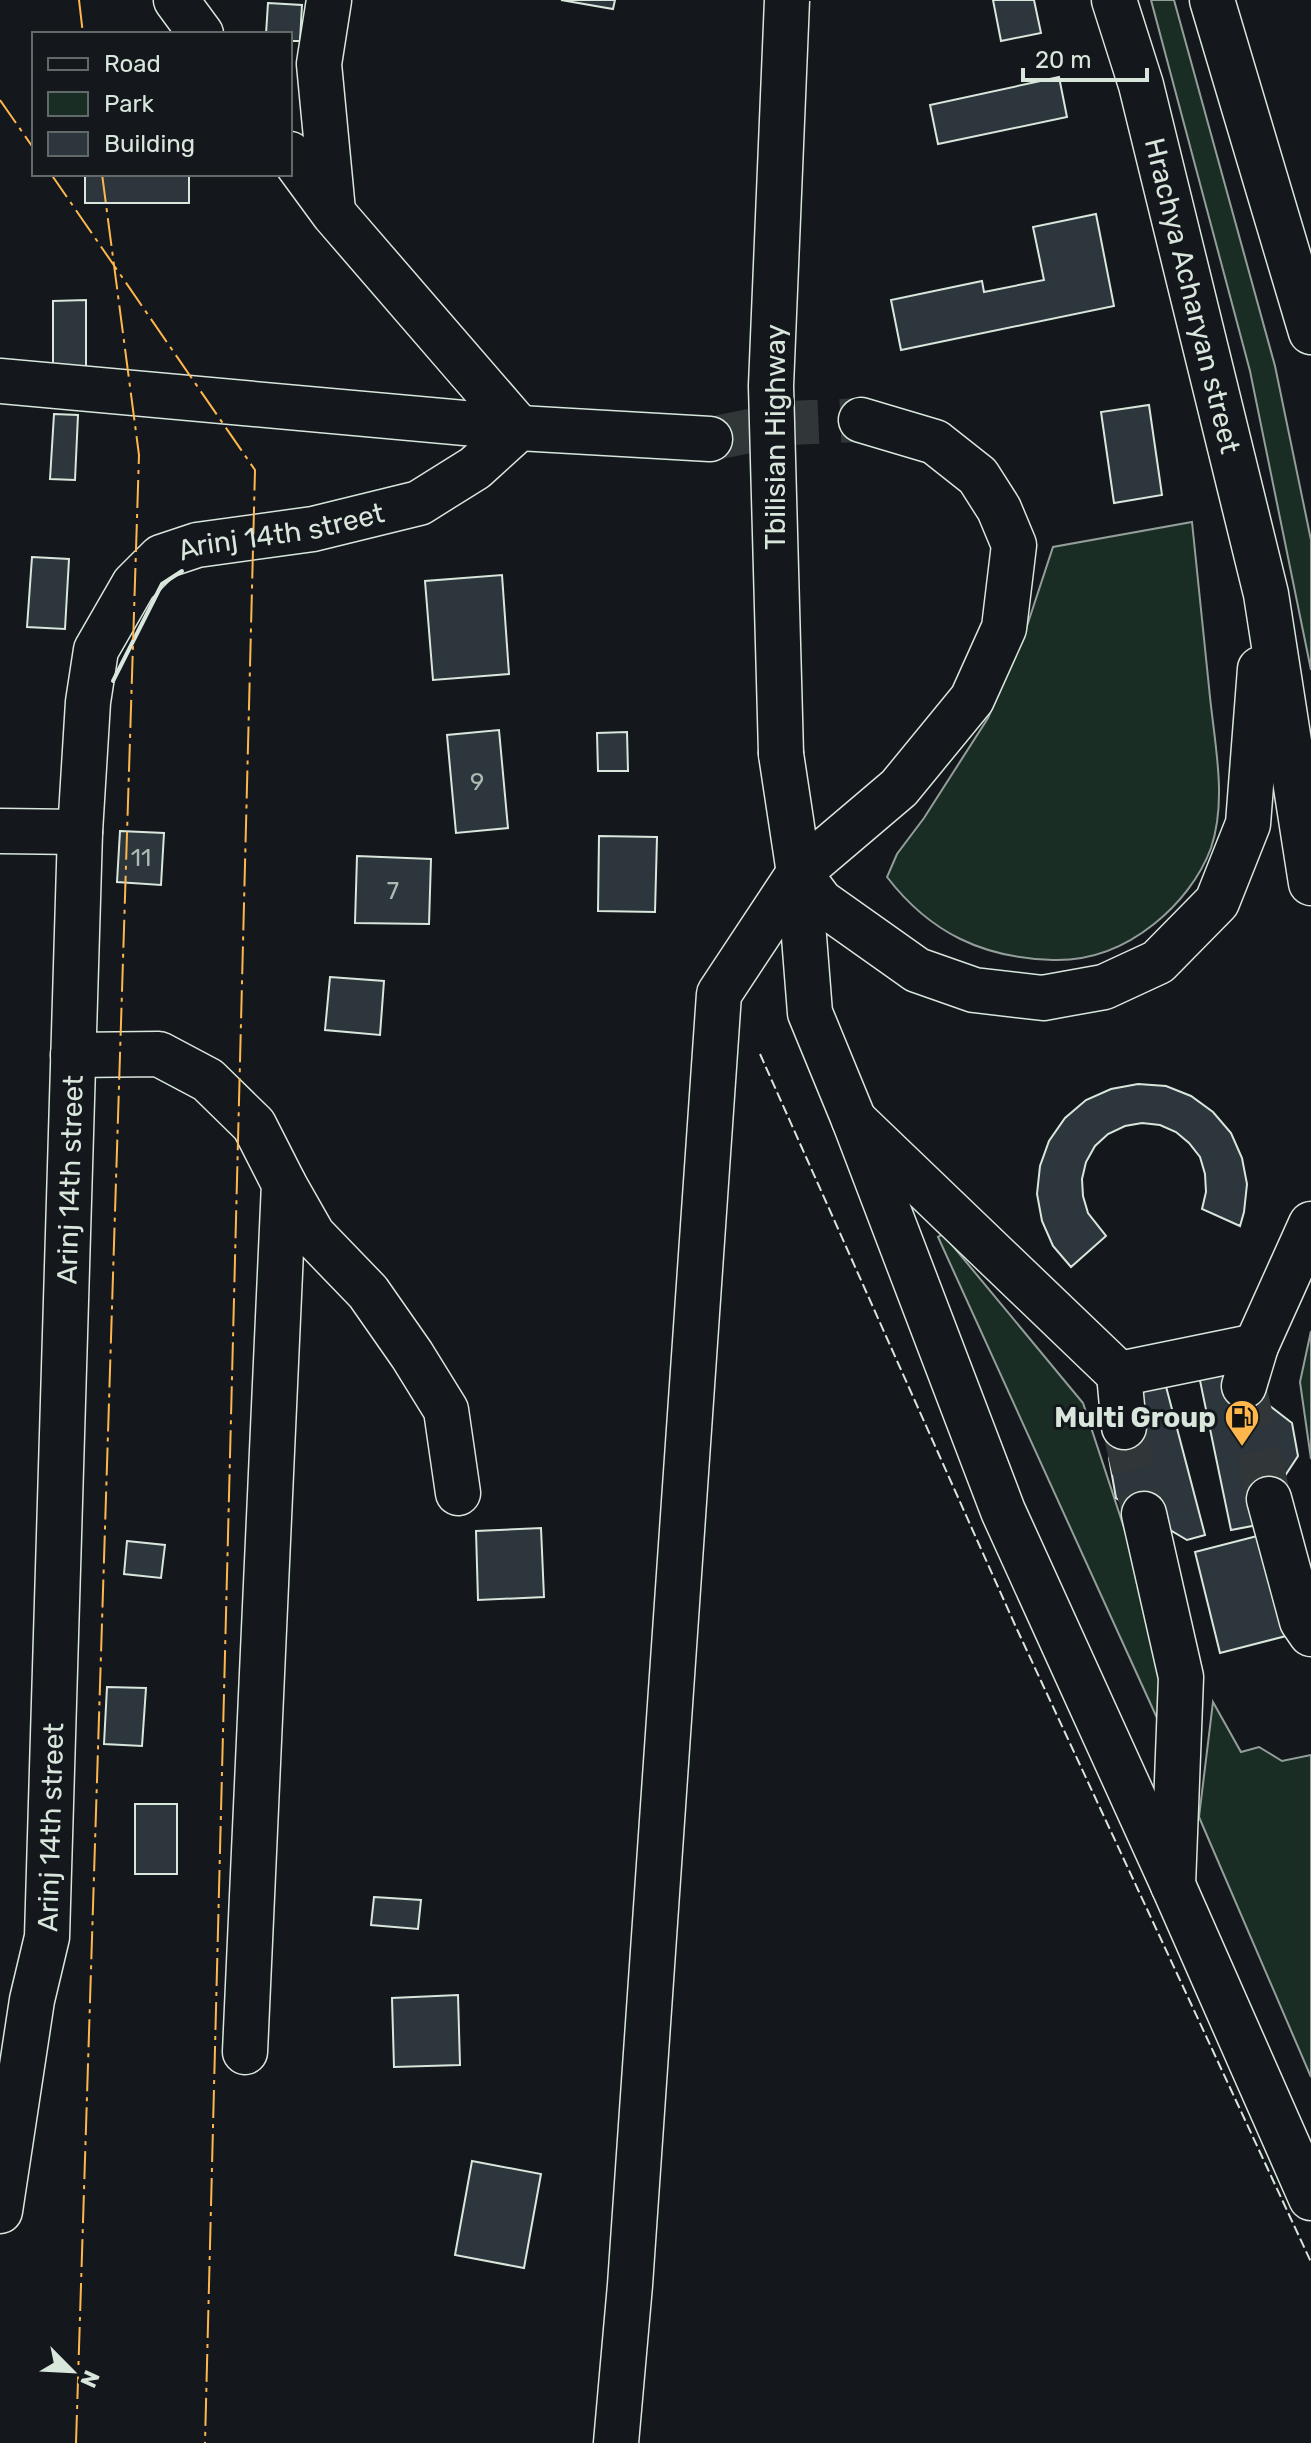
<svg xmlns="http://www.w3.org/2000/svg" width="1311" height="2443" viewBox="0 0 1311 2443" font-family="Rubik,sans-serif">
<rect width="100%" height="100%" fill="#14181c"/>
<path fill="#1a2d24" stroke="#939e99" stroke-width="2" d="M1151 0H1174L1275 366 1311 540V670L1250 371Z
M1192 522C1198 581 1204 639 1210 697 1215 746 1227 800 1211 848 1200 878 1178 905 1154 924 1124 948 1091 961 1053 960 983 958 930 933 887 877L897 854 924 818 988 718 1025 632 1053 547Z
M943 1234 1083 1403 1156 1625 1161 1707 1157 1718 938 1237Z
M1311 1331V1459L1300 1382Z
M1213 1702 1241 1752 1259 1747 1282 1761 1311 1755V2077L1199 1817Z"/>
<path fill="#2c363c" stroke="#d8e6dc" stroke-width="2" d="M561 0H615L613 9Z
M993 0H1034L1041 33 1001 41Z
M268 3 302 5 300 41H290V34H266Z
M1059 77 1067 117 938 144 930 105Z
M85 174H189V203H85Z
M1096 214 1114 306 901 350 891 300 982 281 984 292 1044 280 1033 227Z
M86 300V368H53V301Z
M1149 405 1162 495 1114 503 1101 412Z
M54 414 78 415 75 480 50 479Z
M32 557 69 559 65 629 27 627Z
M502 575 509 674 433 680 425 581Z
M499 730 508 828 456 833 447 735Z
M627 732 628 771H598L597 733Z
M120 831 164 833 161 885 117 882Z
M599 836 657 837 655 912 598 911Z
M357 856 431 859 429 924 355 923Z
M330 977 384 981 380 1035 325 1030Z
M1138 1084 1166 1086 1191 1096 1213 1112 1231 1133 1242 1158 1247 1184 1244 1212 1240 1226 1202 1209 1206 1192 1205 1174 1200 1157 1189 1143 1176 1132 1160 1125 1142 1123 1125 1126 1108 1134 1095 1146 1086 1162 1082 1179 1083 1196 1088 1213 1106 1236 1071 1267 1053 1246 1042 1221 1037 1194 1040 1166 1049 1141 1065 1118 1086 1100 1111 1089Z
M1217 1365 1292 1423 1298 1456 1252 1526 1231 1530 1198 1371Z
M1163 1375 1205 1535 1187 1540 1116 1498 1109 1458 1146 1382Z
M541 1528 544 1597 478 1600 476 1531Z
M1265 1534 1290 1635 1220 1653 1195 1552Z
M127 1541 165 1545 161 1578 124 1574Z
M107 1687 146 1688 142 1746 104 1744Z
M135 1804H177V1874H135Z
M374 1897 421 1900 418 1929 371 1925Z
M458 1995 460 2065 394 2067 392 1998Z
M472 2161 541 2174 524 2268 455 2255Z"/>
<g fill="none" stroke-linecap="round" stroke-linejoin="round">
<path stroke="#313739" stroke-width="44" stroke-dasharray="44 22" stroke-linecap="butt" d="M710 439 789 423 861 420
M1244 1386 1269 1499
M1124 1427 1144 1514"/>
<defs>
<g id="minor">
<path d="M176 0 201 34"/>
<path d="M329 0 319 64 333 211"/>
<path d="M290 154 334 214 519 428"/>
<path d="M0 381 519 428 710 439"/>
<path d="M0 831 80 832"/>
<path d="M73 1055 159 1054 208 1080 254 1125 284 1184 245 2052"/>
<path d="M854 1120 1119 1374 1256 1346"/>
<path d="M284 1184 313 1235 368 1292 412 1355 446 1410 458 1493"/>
<path d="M1119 1374 1124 1427"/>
<path d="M1244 1386 1256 1346 1311 1224"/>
<path d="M1269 1499 1302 1621 1311 1634"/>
<path d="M1144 1514 1181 1677 1173 1885"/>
<path id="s1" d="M0 2211 32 2000 47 1937 80 832 88 702 96 650 134 584 161 557 197 545 313 529 419 503 475 468 519 428"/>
<path d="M616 2443 630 2285 719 994 799 873 899 788 972 699 1004 628 1014 545 999 509 978 476 935 442 861 420"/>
</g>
<path id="major" d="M781 754 799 873"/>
<g id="highway">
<path id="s2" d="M1114 0 1141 85 1266 594 1311 883"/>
<path d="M1212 0 1311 332"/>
<path d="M799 873 810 1013 854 1120 1003 1511 1173 1885 1311 2198"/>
<path d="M799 873 821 902 917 970 974 990 1043 998 1104 987 1158 962 1217 902 1248 824 1260 669"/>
</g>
</defs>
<use href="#minor" stroke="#d8e6dc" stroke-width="47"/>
<use href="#major" stroke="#d8e6dc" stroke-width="47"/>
<use href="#highway" stroke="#d8e6dc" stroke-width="47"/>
<use href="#minor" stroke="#14181c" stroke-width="44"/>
<use href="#major" stroke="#14181c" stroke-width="44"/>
<use href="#highway" stroke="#14181c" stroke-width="44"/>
<defs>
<path id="major-bridge" d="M781 754 771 386 787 0"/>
</defs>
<use href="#major-bridge" stroke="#d8e6dc" stroke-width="47" stroke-linecap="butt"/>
<use href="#major-bridge" stroke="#14181c" stroke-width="44"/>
<path stroke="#d8e6dc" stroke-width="2" stroke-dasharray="10 4" stroke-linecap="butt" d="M760 1054 1015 1625 1311 2262"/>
<path stroke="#d8e6dc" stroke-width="4" d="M113 681 162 584 182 571"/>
<path stroke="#ffb74d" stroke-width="2" stroke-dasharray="28 6 4 6" stroke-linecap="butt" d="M79 0 83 34
M0 100 34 149
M51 174 255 470 205 2443
M76 2443 139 455 102 174"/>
</g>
<defs>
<symbol id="fuel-pin" viewBox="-11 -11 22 30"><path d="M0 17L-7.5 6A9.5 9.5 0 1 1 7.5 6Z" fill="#ffb74d" stroke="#14181c"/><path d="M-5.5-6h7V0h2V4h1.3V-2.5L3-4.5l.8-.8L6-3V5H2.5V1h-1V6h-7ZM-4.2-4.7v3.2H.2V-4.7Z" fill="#111"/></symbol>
</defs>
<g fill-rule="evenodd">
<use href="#fuel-pin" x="1222" y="1397" width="40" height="54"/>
</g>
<g text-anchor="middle" stroke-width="6" stroke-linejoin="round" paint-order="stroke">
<g font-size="24" fill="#adbab4">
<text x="477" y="790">9</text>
<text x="141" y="866">11</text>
<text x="393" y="899">7</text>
</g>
<g font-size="28" fill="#d8e6dc" stroke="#14181c">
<text dy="10" stroke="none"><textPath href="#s2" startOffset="306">Hrachya Acharyan street</textPath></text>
<text transform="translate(775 437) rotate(-90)" y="10">Tbilisian Highway</text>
<text dy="10" stroke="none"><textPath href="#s1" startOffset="1804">Arinj 14th street</textPath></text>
<text dy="10" stroke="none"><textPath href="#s1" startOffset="1036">Arinj 14th street</textPath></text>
<text dy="10" stroke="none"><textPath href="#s1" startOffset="388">Arinj 14th street</textPath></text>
</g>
<g font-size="28" font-weight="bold" fill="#d8e6dc" stroke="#14181c" text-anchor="end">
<text x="1216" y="1427">Multi Group</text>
</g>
</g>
<rect x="32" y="32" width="260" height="144" fill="#14181c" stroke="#626a69" stroke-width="2"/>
<rect x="48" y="58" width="40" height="12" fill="#14181c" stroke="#626a69" stroke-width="2"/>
<text x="104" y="72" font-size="24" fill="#d8e6dc">Road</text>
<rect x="48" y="92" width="40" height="24" fill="#1a2d24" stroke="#626a69" stroke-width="2"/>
<text x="104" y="112" font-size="24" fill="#d8e6dc">Park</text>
<rect x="48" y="132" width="40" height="24" fill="#2c363c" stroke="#626a69" stroke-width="2"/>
<text x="104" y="152" font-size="24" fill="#d8e6dc">Building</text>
<g transform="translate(72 2371) rotate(114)" stroke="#14181c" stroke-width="6" paint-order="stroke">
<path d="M0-6L14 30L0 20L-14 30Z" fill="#d8e6dc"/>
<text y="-12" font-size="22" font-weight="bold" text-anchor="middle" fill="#d8e6dc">N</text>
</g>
<path d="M1023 68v12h124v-12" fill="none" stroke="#d8e6dc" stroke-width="4"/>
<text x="1035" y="68" font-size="24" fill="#d8e6dc" stroke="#14181c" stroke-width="6" paint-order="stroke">20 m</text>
</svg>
